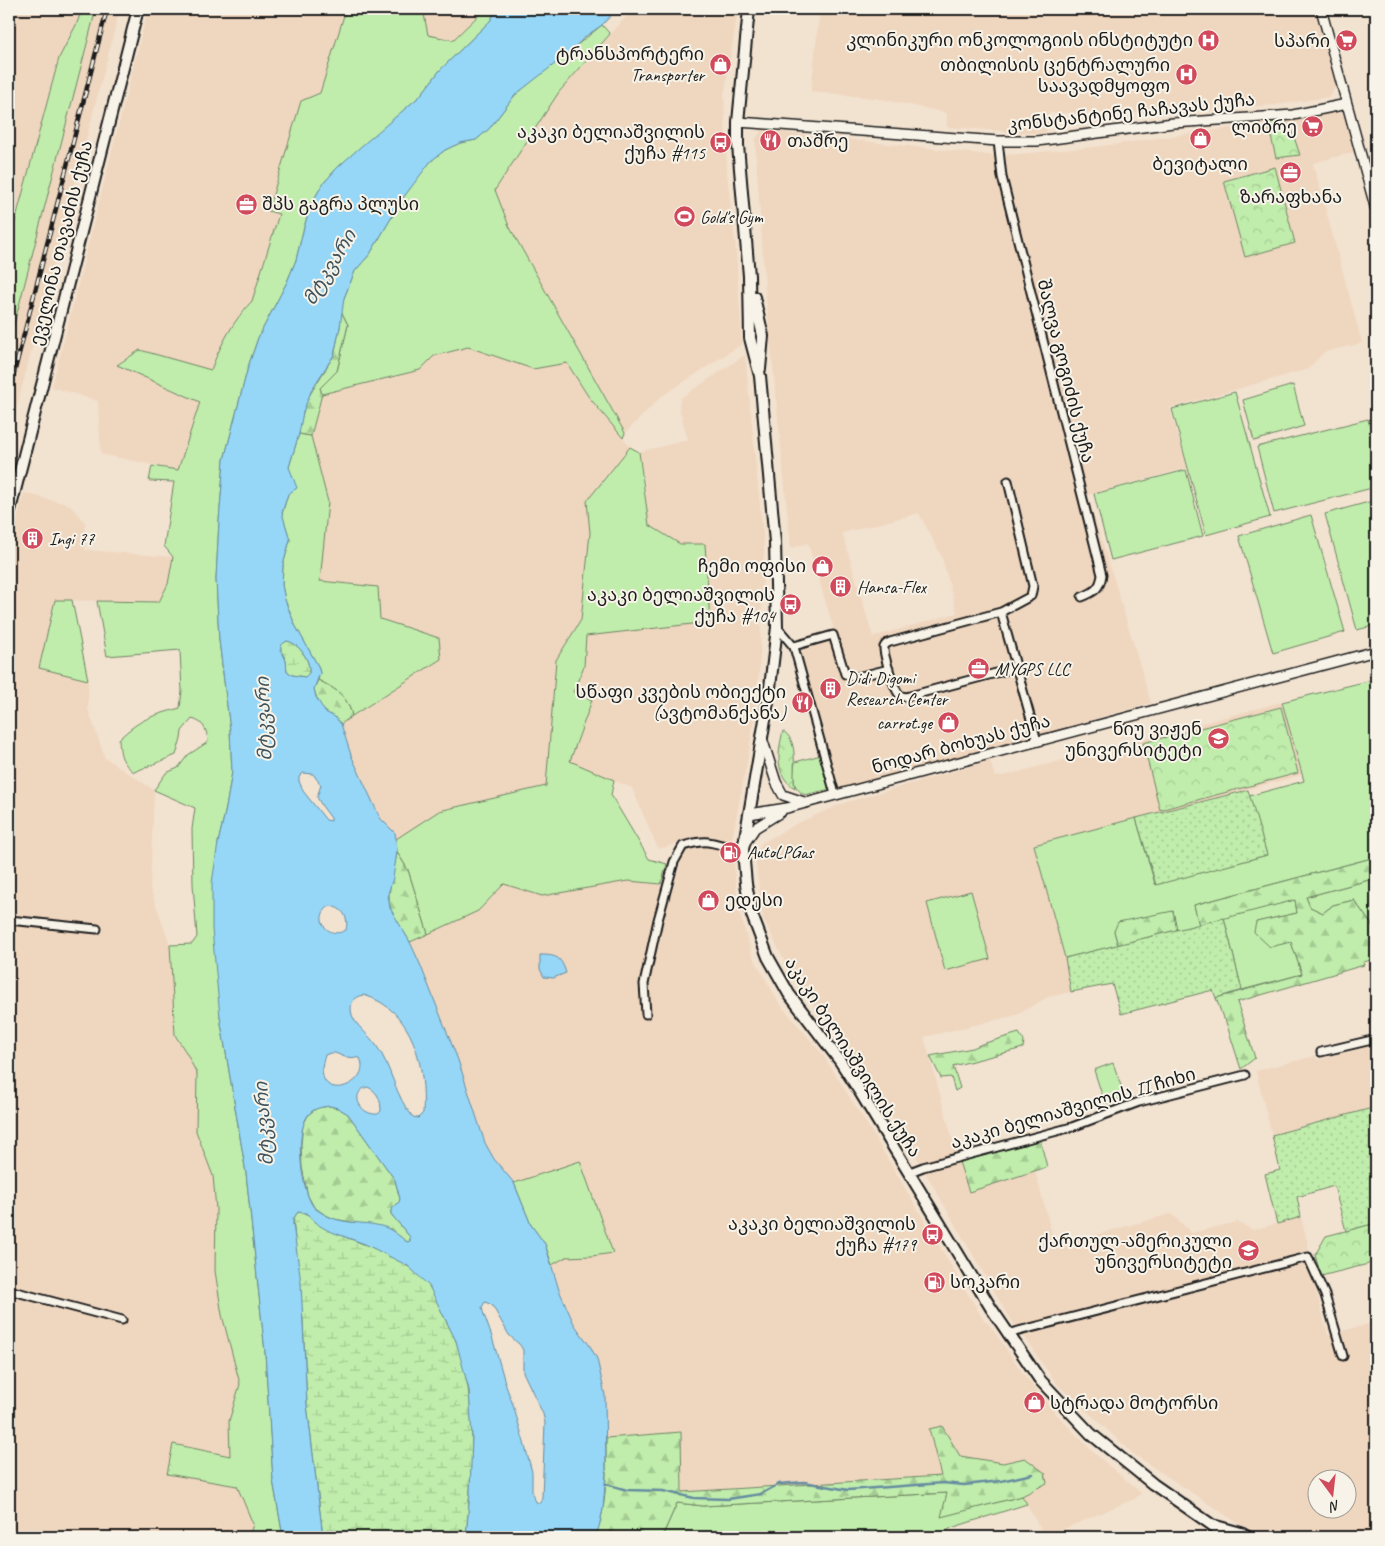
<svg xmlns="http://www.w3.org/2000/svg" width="1385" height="1546" viewBox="0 0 1385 1546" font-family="Caveat,'Noto Sans Georgian',sans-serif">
<defs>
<pattern id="forest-firs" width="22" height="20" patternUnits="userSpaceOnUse" patternTransform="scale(1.25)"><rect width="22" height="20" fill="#c0edab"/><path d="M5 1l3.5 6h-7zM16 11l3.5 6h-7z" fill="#a4cb93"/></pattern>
<pattern id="wetland-marsh" width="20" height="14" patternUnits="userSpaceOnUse" patternTransform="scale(1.25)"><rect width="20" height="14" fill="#c0edab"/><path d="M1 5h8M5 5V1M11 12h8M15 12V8" fill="none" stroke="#a4cb93"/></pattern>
<pattern id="park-crowns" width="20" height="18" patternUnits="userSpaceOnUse" patternTransform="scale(1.25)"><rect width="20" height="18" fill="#c0edab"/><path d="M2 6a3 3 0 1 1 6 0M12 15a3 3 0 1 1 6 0" fill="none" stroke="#a4cb93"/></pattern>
<pattern id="garden-dots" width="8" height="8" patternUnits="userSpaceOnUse" patternTransform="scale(1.25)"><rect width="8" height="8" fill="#c0edab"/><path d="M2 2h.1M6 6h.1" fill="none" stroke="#a4cb93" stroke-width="1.8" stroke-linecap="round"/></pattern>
</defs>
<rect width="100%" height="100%" fill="#f2e2d0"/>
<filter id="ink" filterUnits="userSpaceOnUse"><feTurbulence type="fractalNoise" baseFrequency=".02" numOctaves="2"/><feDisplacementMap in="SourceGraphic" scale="10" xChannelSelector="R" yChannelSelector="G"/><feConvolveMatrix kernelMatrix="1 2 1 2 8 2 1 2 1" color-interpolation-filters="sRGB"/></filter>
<g filter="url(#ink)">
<path fill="#efd6bf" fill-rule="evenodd" d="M9 9H82L77 23 59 58 9 244Z
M96 9H120L9 437V344Z
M148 9H346L320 93 301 101 268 210 279 213 252 301 242 310 215 357 211 371 140 350 117 364 200 402 178 470 101 454 98 401 52 387Z
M423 9H485L453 40 428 35Z
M633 9H738L724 96 727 174 736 252 742 344 662 396 625 433 509 226 495 190 559 92Z
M820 9H1314L1336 87 1328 97 1275 105 1168 113H1049L1046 134 947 127V113L882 99 811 91Z
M1331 112 1343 113 1354 152 1313 163 1362 343 1324 352 1308 369 1170 408 1187 468 1087 495 1109 563 1151 703 840 791 798 643 835 633 808 543 791 548 765 286 755 140 762 130 997 156 1096 147 1301 118ZM919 513 942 557 957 613 873 637 842 533Z
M468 347 533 369 567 362 588 396 630 447 587 501 590 533 581 620 556 660 546 786 439 811 396 839 395 833 380 818 351 755 341 724 441 659 380 619 378 587 320 581 328 502 311 436 322 394 420 370 434 356Z
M745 355 764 547 759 675 750 746 731 844 697 838 658 849 632 788 570 762 592 700 573 692 584 666 586 636 680 544 648 525 645 481 639 452 688 440 679 407 681 398Z
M24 493 70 505 85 523V550L173 557 168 584 159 602 55 600 40 668 88 680V709L105 758 154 790 150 888 170 945 175 1035 187 1054 197 1074 196 1131 213 1176 216 1209 215 1271 222 1315 240 1384 229 1421 230 1456 173 1444 167 1474 237 1486 253 1524 249 1537H9V552Z
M1282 702 1302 775 1034 845 1065 958 1071 992 1048 997 1016 1015 924 1037 956 1152 968 1192 1035 1171 1055 1246 1171 1214 1192 1233 1237 1222 1253 1230 1301 1217 1309 1250 1305 1251 1328 1335 1376 1322V1537H1259L1135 1455 1057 1384 1006 1312 909 1144 860 1063 795 982 763 918 755 857 762 843 798 823 844 803 990 761 995 777 1007 775ZM1318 1478H1348V1508H1318Z
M693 844 707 846 735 856 734 870 739 911 752 955 779 1003 823 1055 871 1131 984 1321 989 1324 1024 1375 1058 1416 1094 1453 1141 1493 1136 1498 1045 1537 1022 1496 1047 1483 1025 1458 1003 1463 960 1456 929 1430 941 1476 682 1492 681 1432 606 1438V1428L581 1334 574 1324 559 1290 552 1265 566 1257 592 1256 613 1253 580 1161 514 1183 494 1160 485 1143 458 1060 410 942 478 911 504 884 542 896 628 881 674 886 684 850Z
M1376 1044V1107L1272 1135 1256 1071 1315 1056 1317 1060Z"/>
<path fill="#c0edab" stroke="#6e8464" d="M82 9H96L9 344V244L59 58 77 23Z
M346 9H423L428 35 453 40 485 9H497L490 21 441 69 420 96 337 168 322 185 311 205 304 227 296 260 287 282 258 338 248 367 224 460 219 521 216 579 219 640 230 730 232 772 226 808 218 843 220 1017 246 1173 265 1352 273 1480 283 1537H249L253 1524 237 1486 167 1474 173 1444 230 1456 229 1421 240 1384 222 1315 215 1271 216 1209 213 1176 196 1131 197 1074 187 1054 175 1035 170 945 192 944 197 937 193 884 192 829 195 808 154 790 166 773 178 768 188 755 208 742C207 730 204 722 192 719L182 731 181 739 176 755 134 772C121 762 120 755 119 739 141 718 152 716 180 708L182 691 180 650 107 656 97 601 159 602 168 584 173 557 164 546 174 482 149 481 152 466 178 470 200 402 117 365 140 350 211 370C219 347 235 318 252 301L279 214 268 211 301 101 320 93Z
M602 25 610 34 559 92 495 190 509 226 625 433 623 438 588 396 567 363 533 369 468 347 434 356 420 370 322 394 320 388 337 371 348 325 341 311 344 298 355 271 370 254 403 198 419 175 431 161 445 150 460 143 476 140 489 129 515 95Z
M1293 385 1304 426 1254 441 1243 400Z
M1235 392 1270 517 1206 535 1172 409Z
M1368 419 1376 452V487L1274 513 1257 447Z
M299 434 311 436 328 502 320 581 378 587 380 619 439 638 441 659 352 716C347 695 337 690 318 680L320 673 318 666 295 625 285 600 282 585 283 565 290 540 282 514 288 494 289 467Z
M630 447 639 452 649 525 680 544H705L710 622 586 636 584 666 573 692 592 700 570 761 614 780 611 795 649 859 667 864 661 884 628 881 542 896 504 884 478 911 428 934 408 870 397 852 396 839 439 811 546 786 556 660 581 620 590 533 587 501Z
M1186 470 1203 536 1111 560 1094 494Z
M1376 500V625L1357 630 1325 514Z
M1311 515 1345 632 1273 653 1239 536Z
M55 600H72L88 680 39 668Z
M1376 679V857L1194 905 1199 925 1177 930 1173 911 1114 931 1118 945 1065 958 1034 845 1136 818 1155 884 1267 855 1249 796 1304 781 1282 702Z
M821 755 830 789 805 795C791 787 793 777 795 762Z
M1376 878V931L1354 900 1333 905 1323 913 1310 907 1306 897Z
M971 891 990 959 945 971 927 903Z
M1295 899 1297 913 1257 922 1291 942 1302 974 1242 990 1224 918Z
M1113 1063 1125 1097 1105 1104 1094 1070Z
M580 1161 613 1253 592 1256 566 1257 552 1265 545 1244 531 1225 514 1183Z
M948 1493 942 1516 1022 1496 1027 1504 951 1528 937 1537H662L677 1503 703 1506Z"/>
<path fill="url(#forest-firs)" stroke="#6e8464" d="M341 311 348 325 337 371 320 388 322 394 311 436 299 434 300 424 306 401 334 355 340 327Z
M318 680C337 690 347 695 352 716L341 724C335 717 330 716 325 711 319 706 316 697 314 689Z
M397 852 408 870 428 934 410 942C404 931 394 919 390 907 386 896 395 866 397 852Z
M1376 857V878L1306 897 1310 907 1323 913 1333 905 1354 900 1376 931V959L1363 962 1364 965 1237 1002 1255 1058 1241 1069 1225 1019 1223 1018 1216 998 1302 974 1291 942 1270 947 1254 932 1256 922 1297 913 1295 900 1199 925 1194 905Z
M1173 911 1177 930 1118 945 1114 931 1118 922Z
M1019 1033 1024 1041 1023 1048 953 1066 960 1088 955 1091 951 1077 941 1078 930 1056 973 1048 982 1044Z
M330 1106 338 1108 348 1114 395 1180 400 1199 399 1202 391 1210V1214L410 1237V1241L407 1242 390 1229 334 1219 324 1214 314 1207 308 1196 302 1167 301 1144 303 1125 309 1114 317 1108Z
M1040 1140 1047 1167 969 1192 959 1162Z
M942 1426 960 1456 1003 1463 1025 1458 1045 1473 1047 1483 1022 1496 941 1517 947 1493 703 1506 677 1503 662 1537H595C608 1506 606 1471 606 1438L681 1432 682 1492 941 1476 929 1429Z"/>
<path fill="url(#wetland-marsh)" stroke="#6e8464" d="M287 641C299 643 311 661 309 673L305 677 292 675 287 671C286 667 287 662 285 658 281 651 277 646 287 641Z
M298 1212C309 1211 335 1234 348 1238 376 1249 410 1261 429 1286 436 1295 440 1307 444 1317 448 1325 453 1333 456 1341 479 1403 472 1472 466 1537H323L307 1405 303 1320 293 1219Z"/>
<path fill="url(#park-crowns)" stroke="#6e8464" d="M1284 120 1291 128 1300 155 1276 158 1268 123Z
M1275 167 1295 243 1245 257 1224 181Z
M1281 707 1298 773 1160 810 1143 743Z
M783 731C801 743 791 771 795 788 774 776 778 751 783 731Z
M1376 1223V1262L1321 1276 1315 1255 1326 1236Z"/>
<path fill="url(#garden-dots)" stroke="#6e8464" d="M1248 790 1267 855 1156 885 1136 818Z
M1224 918 1242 990 1216 998 1213 990 1121 1014 1112 984 1071 992 1065 958Z
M1376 1107V1208L1375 1209 1376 1223 1346 1231 1334 1186 1297 1197 1301 1217 1277 1224 1265 1174 1280 1170 1272 1135Z"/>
<path fill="#96d7f8" stroke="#658ca0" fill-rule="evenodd" d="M497 9H617L602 25 586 36 565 56 515 95 489 129 476 140 460 143 445 150 431 161 403 198 370 254 355 271 344 298 340 327 334 355 312 389 303 412 299 434 289 467 297 488 288 494 282 513 290 540 283 565 282 585 285 600 295 625 318 666 320 673 314 689 316 697 325 712 335 717 341 724 351 755 380 818 395 833 396 839 397 852 393 878 388 894 390 908 410 942 420 964 458 1060 485 1143 494 1159 514 1183 531 1225 545 1244 559 1290 574 1324 590 1346 597 1359 605 1395 606 1472 603 1509 599 1527 595 1537H466L470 1492 472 1436 469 1390 456 1341 429 1286 408 1266 365 1244 329 1231 320 1226 306 1213 298 1212 293 1219V1224L301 1283 307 1405 323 1537H283L273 1480 265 1352 246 1173 220 1017 212 929V883L218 843 226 808 232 772 230 730 219 640 216 579 219 521 224 460 248 367 258 338 287 282 296 260 304 227 311 205 322 185 337 168 358 149 420 96 441 69 490 21ZM287 641C299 643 311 661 309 673L305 677 292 675 287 671C286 667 287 662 285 658 281 651 277 646 287 641ZM303 773 313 774 321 785 317 797 322 806 331 818V821L326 820 303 791 299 781V777ZM330 906C343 908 349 917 346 930 327 941 312 916 330 906ZM364 995C414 1010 426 1067 423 1113L418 1118 413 1117C395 1097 392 1067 376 1045 370 1036 355 1025 352 1015 349 1004 353 997 364 995ZM330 1053H335L345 1057 360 1058C374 1087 308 1107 325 1055ZM368 1087C378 1092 381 1100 381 1111L378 1114C359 1116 349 1091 368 1087ZM330 1106 338 1108 348 1114 395 1180 400 1199 399 1202 391 1210V1214L410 1237V1241L407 1242C399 1236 391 1228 381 1226 362 1221 340 1225 322 1213 319 1211 315 1209 313 1206 301 1189 294 1131 309 1114 314 1108 322 1107 330 1106ZM485 1302 492 1305 509 1335 520 1345 523 1350V1372L543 1414 545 1423 542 1497 540 1503 536 1502 532 1493V1472L523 1439 513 1405 506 1386 492 1337 483 1312 482 1307Z
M540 955C557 955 561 957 566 973L553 978 544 977 540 969Z"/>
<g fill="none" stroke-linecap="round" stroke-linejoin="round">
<path stroke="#658ca0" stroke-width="2.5" d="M606 1484 627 1490 663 1491 694 1498 728 1499 761 1494 779 1484 804 1482 848 1490 943 1483 964 1485 1001 1481 1033 1474"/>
<defs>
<path id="minor" d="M998 141 1002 177 1102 575C1100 589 1094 592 1082 597
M1008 481 1033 586 1031 596 1001 612 890 642C887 643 885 644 884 647 883 653 894 689 899 694 901 697 903 696 906 697L1015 668
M1001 612 1037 741
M777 627 794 647 835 794
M794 646 833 635 845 674 853 677H857L889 669
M9 920 97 929
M646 1014 644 984 658 920 674 862 683 846C691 844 699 841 708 842 723 844 729 850 744 844
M1321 1052 1376 1039
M910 1172 923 1167 1072 1127 1139 1102 1245 1075
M9 1290 122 1320
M1007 1334 1308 1257 1325 1295 1343 1356"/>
<path id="tertiary" d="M1321 9 1376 210
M738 122 998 141H1037L1173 123 1293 115 1347 104
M762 738 776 782 783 795 804 802
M749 814 787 808 1376 651
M744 844 755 828 781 812"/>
<path id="secondary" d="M749 9 738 122V145L749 276 750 338 760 376 775 542 777 627 769 696 743 850 746 884 752 915 768 957 789 994 840 1061 860 1092 991 1308 1040 1380 1091 1434 1153 1484 1212 1525 1226 1537
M754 297 763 336 760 369
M9 514 138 9
M1216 1526 1241 1533 1248 1537"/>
<path id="primary" d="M1223 1535 1225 1537"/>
</defs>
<use href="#minor" stroke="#1c1c1c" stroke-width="11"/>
<use href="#tertiary" stroke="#1c1c1c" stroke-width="12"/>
<use href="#secondary" stroke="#1c1c1c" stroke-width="14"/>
<use href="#primary" stroke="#1c1c1c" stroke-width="14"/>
<use href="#minor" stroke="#f7f3e8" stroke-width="7"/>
<use href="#tertiary" stroke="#f7f3e8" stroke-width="9"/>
<use href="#secondary" stroke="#f7f3e8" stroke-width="10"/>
<use href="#primary" stroke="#fcde96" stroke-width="10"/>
<defs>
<path id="rail" d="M9 393 107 9"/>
</defs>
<use href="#rail" stroke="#1c1c1c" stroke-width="4.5"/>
<use href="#rail" stroke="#f7f3e8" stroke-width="2.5" stroke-dasharray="8" stroke-linecap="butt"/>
</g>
</g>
<defs>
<symbol id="hospital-disc" viewBox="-11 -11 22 22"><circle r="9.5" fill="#d1495b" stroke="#f7f3e8"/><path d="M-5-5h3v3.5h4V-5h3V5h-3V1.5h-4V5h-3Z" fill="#fff"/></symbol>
<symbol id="supermarket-disc" viewBox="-11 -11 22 22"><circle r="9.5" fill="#d1495b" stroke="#f7f3e8"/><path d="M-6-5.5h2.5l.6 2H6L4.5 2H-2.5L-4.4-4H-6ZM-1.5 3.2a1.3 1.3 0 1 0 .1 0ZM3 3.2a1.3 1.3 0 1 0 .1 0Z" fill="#fff"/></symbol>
<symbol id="shop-disc" viewBox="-11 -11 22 22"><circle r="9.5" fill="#d1495b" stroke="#f7f3e8"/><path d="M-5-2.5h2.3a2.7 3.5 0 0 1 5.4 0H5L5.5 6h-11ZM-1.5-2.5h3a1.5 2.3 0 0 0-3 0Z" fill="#fff"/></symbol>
<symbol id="restaurant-disc" viewBox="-11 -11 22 22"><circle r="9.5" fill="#d1495b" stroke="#f7f3e8"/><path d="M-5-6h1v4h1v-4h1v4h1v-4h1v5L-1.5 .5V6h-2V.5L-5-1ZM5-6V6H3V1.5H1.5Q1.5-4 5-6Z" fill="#fff"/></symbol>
<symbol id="bus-disc" viewBox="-11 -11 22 22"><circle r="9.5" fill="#d1495b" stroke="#f7f3e8"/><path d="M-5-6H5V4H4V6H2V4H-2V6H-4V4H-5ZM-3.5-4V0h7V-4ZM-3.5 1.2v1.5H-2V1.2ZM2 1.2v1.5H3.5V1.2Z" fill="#fff"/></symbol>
<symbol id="office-disc" viewBox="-11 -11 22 22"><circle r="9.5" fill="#d1495b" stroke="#f7f3e8"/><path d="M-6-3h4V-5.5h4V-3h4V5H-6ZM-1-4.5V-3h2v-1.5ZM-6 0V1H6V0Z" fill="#fff"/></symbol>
<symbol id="stadium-disc" viewBox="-11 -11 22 22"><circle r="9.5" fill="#d1495b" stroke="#f7f3e8"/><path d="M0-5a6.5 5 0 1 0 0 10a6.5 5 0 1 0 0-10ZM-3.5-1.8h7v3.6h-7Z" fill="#fff"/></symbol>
<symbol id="building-disc" viewBox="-11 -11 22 22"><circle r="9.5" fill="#d1495b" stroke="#f7f3e8"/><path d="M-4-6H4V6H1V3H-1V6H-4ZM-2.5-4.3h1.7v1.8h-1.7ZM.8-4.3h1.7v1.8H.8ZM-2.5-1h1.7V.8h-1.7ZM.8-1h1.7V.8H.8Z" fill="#fff"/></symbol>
<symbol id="university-disc" viewBox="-11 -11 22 22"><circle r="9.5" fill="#d1495b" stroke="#f7f3e8"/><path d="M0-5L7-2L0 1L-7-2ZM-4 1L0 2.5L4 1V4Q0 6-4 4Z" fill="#fff"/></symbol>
<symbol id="fuel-disc" viewBox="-11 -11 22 22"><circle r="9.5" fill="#d1495b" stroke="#f7f3e8"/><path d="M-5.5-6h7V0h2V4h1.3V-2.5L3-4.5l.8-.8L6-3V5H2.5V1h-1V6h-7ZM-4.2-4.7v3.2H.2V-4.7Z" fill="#fff"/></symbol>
</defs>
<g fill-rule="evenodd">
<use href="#hospital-disc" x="1196" y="28" width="25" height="25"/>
<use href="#supermarket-disc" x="1334" y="28" width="25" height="25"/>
<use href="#shop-disc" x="708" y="52" width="25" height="25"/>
<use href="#hospital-disc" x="1174" y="62" width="25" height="25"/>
<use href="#supermarket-disc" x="1300" y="114" width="25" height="25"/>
<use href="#shop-disc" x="1188" y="126" width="25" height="25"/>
<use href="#restaurant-disc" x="758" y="128" width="25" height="25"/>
<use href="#bus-disc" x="708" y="130" width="25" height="25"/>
<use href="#office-disc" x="1278" y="160" width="25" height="25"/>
<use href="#office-disc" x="234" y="192" width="25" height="25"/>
<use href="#stadium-disc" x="672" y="204" width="25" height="25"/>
<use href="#building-disc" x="20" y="526" width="25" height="25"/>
<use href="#shop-disc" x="810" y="554" width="25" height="25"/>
<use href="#building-disc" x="828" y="574" width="25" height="25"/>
<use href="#bus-disc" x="778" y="592" width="25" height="25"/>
<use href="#office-disc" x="966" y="656" width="25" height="25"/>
<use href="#building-disc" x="818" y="676" width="25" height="25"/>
<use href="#restaurant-disc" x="790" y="690" width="25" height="25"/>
<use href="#shop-disc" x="936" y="710" width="25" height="25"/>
<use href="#university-disc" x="1206" y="726" width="25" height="25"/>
<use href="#fuel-disc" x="718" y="840" width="25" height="25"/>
<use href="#shop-disc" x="696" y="888" width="25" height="25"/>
<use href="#bus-disc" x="920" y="1222" width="25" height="25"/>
<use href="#university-disc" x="1236" y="1238" width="25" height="25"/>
<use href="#fuel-disc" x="922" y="1270" width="25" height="25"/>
<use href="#shop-disc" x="1022" y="1390" width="25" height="25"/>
</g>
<g text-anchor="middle" stroke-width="4" stroke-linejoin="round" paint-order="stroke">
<g font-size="18" fill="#1c1c1c" stroke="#f7f3e8" text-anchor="end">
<text x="1193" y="46">კლინიკური ონკოლოგიის ინსტიტუტი</text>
<text x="1330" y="47">სპარი</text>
<text x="704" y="60">ტრანსპორტერი<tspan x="704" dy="21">Transporter</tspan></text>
<text x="1170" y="71">თბილისის ცენტრალური<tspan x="1170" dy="21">საავადმყოფო</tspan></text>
<text x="1297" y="133">ლიბრე</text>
<text x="705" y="138">აკაკი ბელიაშვილის<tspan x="705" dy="21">ქუჩა #115</tspan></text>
<text x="787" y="147" text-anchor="start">თაშრე</text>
<text x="1200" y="170" text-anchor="middle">ბევიტალი</text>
<text x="1291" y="203" text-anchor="middle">ზარაფხანა</text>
<text x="262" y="210" text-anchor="start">შპს გაგრა პლუსი</text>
<text x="700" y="223" text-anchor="start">Gold's Gym</text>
<text x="49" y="545" text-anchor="start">Ingi 77</text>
<text x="806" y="572">ჩემი ოფისი</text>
<text x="857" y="593" text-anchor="start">Hansa-Flex</text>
<text x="775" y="601">აკაკი ბელიაშვილის<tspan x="775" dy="21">ქუჩა #104</tspan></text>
<text x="995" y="675" text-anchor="start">MYGPS LLC</text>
<text x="846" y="684" text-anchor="start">Didi Digomi<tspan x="846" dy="21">Research Center</tspan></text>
<text x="786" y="698">სწაფი კვების ობიექტი<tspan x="786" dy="21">(ავტომანქანა)</tspan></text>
<text x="932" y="729">carrot.ge</text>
<text x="1202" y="735">ნიუ ვიჟენ<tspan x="1202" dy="21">უნივერსიტეტი</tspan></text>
<text x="747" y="858" text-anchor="start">AutoLPGas</text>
<text x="725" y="906" text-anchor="start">ედესი</text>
<text x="916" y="1230">აკაკი ბელიაშვილის<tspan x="916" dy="21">ქუჩა #179</tspan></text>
<text x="1232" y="1247">ქართულ-ამერიკული<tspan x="1232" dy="21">უნივერსიტეტი</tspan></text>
<text x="950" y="1288" text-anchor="start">სოკარი</text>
<text x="1050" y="1409" text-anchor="start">სტრადა მოტორსი</text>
</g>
<g font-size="18" fill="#1c1c1c" stroke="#f7f3e8">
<text transform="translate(1131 112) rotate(-6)" y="6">კონსტანტინე ჩაჩავას ქუჩა</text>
<text transform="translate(61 243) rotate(-76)" y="6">ეველინა თავაძის ქუჩა</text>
<text transform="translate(1066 371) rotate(76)" y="6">შალვა გოგიძის ქუჩა</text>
<text transform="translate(961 744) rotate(-15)" y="6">ნოდარ ბოხუას ქუჩა</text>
<text transform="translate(853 1057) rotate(57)" y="6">აკაკი ბელიაშვილის ქუჩა</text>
<text transform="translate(1073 1108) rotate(-16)" y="6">აკაკი ბელიაშვილის II ჩიხი</text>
</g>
<g font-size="19" font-style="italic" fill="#41545e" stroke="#f7f3e8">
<text transform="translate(329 267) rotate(-59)" y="7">მტკვარი</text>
<text transform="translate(263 719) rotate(-92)" y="7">მტკვარი</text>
<text transform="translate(263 1124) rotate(-94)" y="7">მტკვარი</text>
</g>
</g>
<rect width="1385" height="1546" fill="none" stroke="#f7f3e8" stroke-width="30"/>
<rect x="15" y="15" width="1355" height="1516" fill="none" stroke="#1c1c1c" stroke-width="2" filter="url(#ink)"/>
<g transform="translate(1332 1494) rotate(165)"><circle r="24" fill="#f7f3e8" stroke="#9f9d96"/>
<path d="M0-4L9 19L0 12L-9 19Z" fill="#d1495b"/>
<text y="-8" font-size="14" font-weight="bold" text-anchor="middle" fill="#1c1c1c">N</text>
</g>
</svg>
